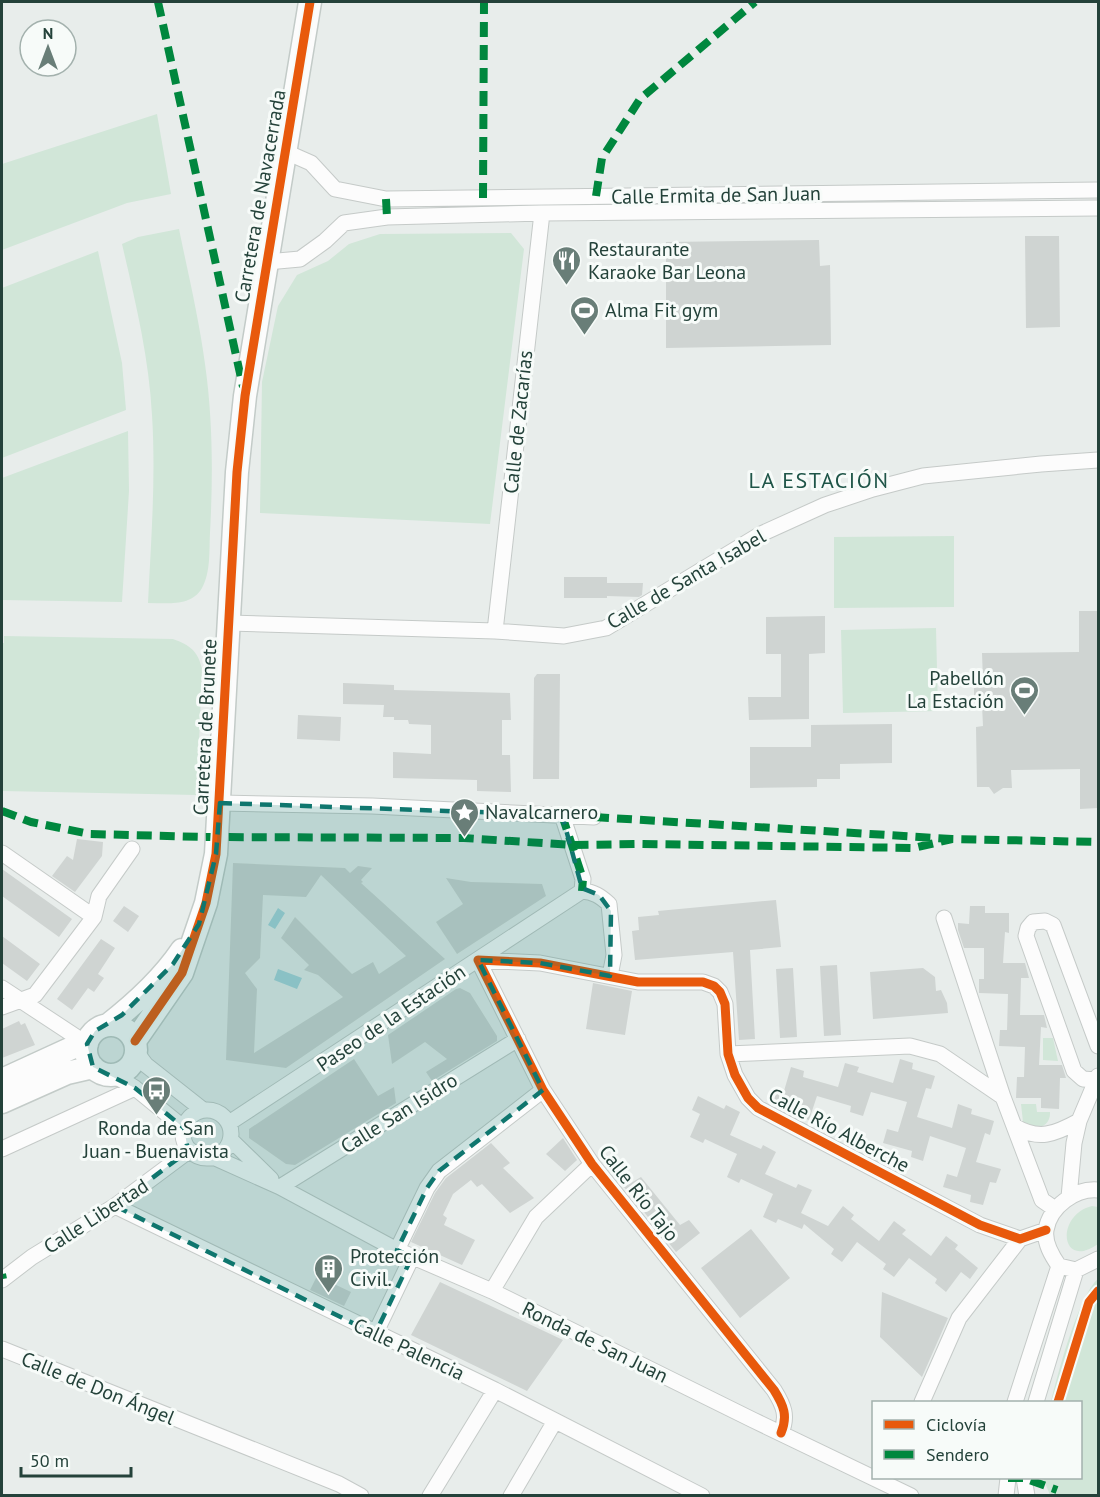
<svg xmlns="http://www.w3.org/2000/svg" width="1100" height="1497" viewBox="0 0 1100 1497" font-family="'PT Sans',sans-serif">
<rect width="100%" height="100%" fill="#e8edeb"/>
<path fill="#d1e6d8" d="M157 114 171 194 127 203 2 250V164Z
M179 229C188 273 199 319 205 364 213 420 213 477 210 533 209 550 211 572 202 588 191 607 167 603 148 603 151 541 156 478 152 415 149 357 135 300 122 244L138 237Z
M511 233 524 249 490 524 260 513 262 382 278 306 297 275 328 261 349 244 380 234Z
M98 251 122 363 126 410 2 458V288Z
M128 431 129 491 122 602 2 600V478Z
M954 536V607L834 608V537Z
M936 628 938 711 843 713 841 630Z
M4 636 173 639C190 645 198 651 202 669L197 795 2 791V643H4Z
M1043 1038H1053L1058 1061 1043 1060Z
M1021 1104H1036L1037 1112H1050C1051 1128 1034 1132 1023 1122Z
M1092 1206 1098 1207V1244C1060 1271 1055 1215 1092 1206Z
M1098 1279V1495H1050L1043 1478H1080V1402H1051C1057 1376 1079 1294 1098 1279Z"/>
<path fill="#a9d4db" d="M278 908 285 913 275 929 268 925Z
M278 969 302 978 297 989 274 980Z"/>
<path fill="#cfd4d2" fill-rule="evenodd" d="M1025 236H1059L1060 327 1026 328Z
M819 240 820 266 830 265 831 345 666 348V242Z
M564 577H607V583H643L642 595 639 597 607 596V598H564Z
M1079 611H1098V808L1080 809V769L1011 770 1012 788H1003L994 794 989 787H977L976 727 983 726 982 705H974V682L983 681 982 653 1079 652Z
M825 616V653L809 654V719L749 720 748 697H781V654H766V617Z
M537 674H560L559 779H533L534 678Z
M343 683 394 685V690L510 693 511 720H502V755H510L511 792 477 791V780L393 778V752L431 754V725L409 724 408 720H394V717H383L384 705 343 704Z
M298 715 341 717 340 741 297 739Z
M892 724V763L840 764V779H817V787L750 788V747H811V725Z
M77 839 103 842 102 856 75 892 52 876 67 856 73 860Z
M233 863 345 868 350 873 358 866 372 868 361 880 363 882 361 883 445 959 286 1068 226 1060ZM321 875 406 956 379 974 373 962 352 974 295 917 281 938 309 965 304 970 318 975 343 997 254 1053 257 989 245 973 260 958 263 895 306 897Z
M2 869 72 919 59 937 2 896Z
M446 878 471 882 542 884 546 896 457 954 436 922 463 904Z
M776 900 781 947 750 950 755 1039 739 1040 733 952 635 960 632 931 639 930 638 917 659 915 658 911Z
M124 906 139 916 128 932 113 921Z
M970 906H985V913H1009V933L1005 932 1003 963H1025L1029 978H1021L1020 1015H1044L1047 1028 1041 1027 1039 1065H1062L1066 1078H1060L1059 1109 1041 1108V1098H1016L1017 1077H1024L1025 1047 999 1046 1000 1030H1007L1008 994 979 993V979H984V948H964L958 930V923L969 924Z
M2 936 40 964 27 981 2 963Z
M101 939 115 948 98 974 104 978 94 992 88 988 72 1010 57 999Z
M837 965 841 1035 824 1036 820 966Z
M793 968 797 1037 780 1038 776 969Z
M923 968 935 977 936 991 941 990 947 1003 948 1013 873 1019 870 972Z
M593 983 632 991 625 1035 586 1029Z
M460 988 470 993 497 1036V1041L432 1081 426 1072 447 1059 425 1042 392 1064 388 1035 456 989Z
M19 1021 21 1025 25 1023 35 1045 2 1058V1029Z
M354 1059 378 1096 394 1087 396 1103 295 1165 286 1164 249 1138V1129Z
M900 1059 913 1063 912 1069 935 1076 931 1089 926 1088 917 1117 952 1128 958 1104 972 1109 971 1114 994 1121 990 1135 985 1133 976 1162 1001 1169 996 1183 990 1182 983 1205 970 1202 971 1195 943 1187 947 1174 957 1177 966 1148 930 1136 923 1161 911 1157 912 1151 883 1143 887 1129 898 1132 907 1102 871 1092 863 1116 850 1112 851 1106 817 1096 809 1120 796 1116 797 1110 769 1102 773 1088 784 1091 791 1067 804 1071 803 1077 838 1087 845 1063 859 1067 857 1072 893 1083Z
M698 1096 724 1109 726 1105 740 1112 730 1135 761 1149 763 1145 776 1152 765 1174 796 1188 798 1184 812 1190 801 1213 828 1226 843 1206 854 1215 851 1219 879 1241 894 1221 906 1230 902 1234 931 1256 946 1236 958 1245 955 1249 978 1268 970 1279 961 1272 946 1292 935 1283 937 1279 909 1258 894 1277 883 1269 886 1264 857 1242 842 1262 831 1254 834 1249 804 1224 802 1229 778 1219 776 1223 763 1217 773 1194 741 1179 739 1183 727 1177 737 1154 705 1139 703 1143 690 1137 700 1114 692 1110Z
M563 1138 577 1160 565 1171 546 1154Z
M491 1143 510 1163 503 1168 534 1198 510 1213 482 1184 477 1187 471 1180 453 1194 443 1215 447 1218 444 1225 475 1240 462 1265 411 1242 435 1193 446 1178Z
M641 1177 680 1225 689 1220 700 1233 676 1252 624 1187Z
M751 1229 790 1278 740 1318 701 1268Z
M317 1276 351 1292 344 1306 310 1290Z
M440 1282 563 1340 527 1391 411 1335Z
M882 1292 948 1318 922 1377 880 1337Z"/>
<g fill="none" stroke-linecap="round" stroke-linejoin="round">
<defs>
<path id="street" d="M286 152 311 163 335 189 386 199 1098 190
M267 262 300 259 325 241 344 223 387 217 542 213 1098 208
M228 623 495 631 564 636 606 628 761 534 825 505 873 489 923 476 1041 464 1098 460
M495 631 542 213
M220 803 372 806 594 817
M562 815 583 879 582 891
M2 853 94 917
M582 891C594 892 600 896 609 904L614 955 610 976
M944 918 1003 1097
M2 988 87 1044
M2 1007 35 995 94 917 99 896 132 849
M137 1053 146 1065 203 1110
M728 1054 910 1046 940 1054 1003 1097 1042 1200 1055 1209
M114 1075 135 1088 184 1128
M1096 1080 1083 1079 1074 1071 1026 936 1028 928 1033 922 1045 921 1053 925 1098 1046
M183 1134a24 24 0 1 1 48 0a24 24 0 1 1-48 0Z
M229 1123 582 891
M1014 1126C1039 1141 1055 1134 1079 1121
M231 1140 271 1179
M2 1149 135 1088
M213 1157 280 1187 397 1250 492 1291 753 1420 911 1496
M280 1187 518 1039
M1098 1190C1076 1188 1050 1206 1046 1230 1044 1243 1052 1256 1059 1266L1076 1270 1098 1259
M1069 1197 1074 1143 1079 1121 1098 1076
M115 1206 495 1390 702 1496
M397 1250 427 1188 439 1171 543 1090
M2 1280 32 1257 115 1206 190 1150
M492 1291 536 1217 592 1164
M375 1334 412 1257
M2 1349 339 1484 361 1496
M922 1402 959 1318 1020 1239
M1015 1402 1059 1266
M1036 1402 1076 1270
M781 1433C788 1416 784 1406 774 1390L592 1164 543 1090 478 960 540 963 638 982H703L714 986 720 992 725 1004 728 1054 735 1075 748 1098 758 1108 980 1225 1020 1239 1046 1230
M1024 1478 1027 1496
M430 1496 495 1390
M511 1496 555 1421
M1006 1496 1008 1478"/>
<path id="secondary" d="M108 1025C135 1004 163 978 182 950
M86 1050a25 25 0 1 1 50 0a25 25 0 1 1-50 0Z
M135 1041 182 973 206 903 216 854 237 472 245 396 310 2
M2 1080 76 1046 87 1044
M2 1102 67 1073 93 1067"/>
</defs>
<use href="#street" stroke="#c5cac8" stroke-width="17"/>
<use href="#secondary" stroke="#c3cbc8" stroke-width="25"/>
<use href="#street" stroke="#fcfcfc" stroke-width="15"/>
<use href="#secondary" stroke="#fcfcfc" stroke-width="22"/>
<path stroke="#00873e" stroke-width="8" stroke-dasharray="15 8" stroke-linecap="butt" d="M158 2 243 387
M596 196 602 158 640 99 755 2
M483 198 484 2
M386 199 387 217
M2 811 31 822 90 834 205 837 464 838 572 845 641 844 914 848 952 839
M562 815 583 879 582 891
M594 817 952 839 1098 842
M2 1274 3 1279
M1008 1478H1024L1057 1490"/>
<defs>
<path id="cycleway" d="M135 1041 182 973 206 903 216 854 237 472 245 396 310 2
M1058 1402 1089 1302 1098 1291
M781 1433C788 1416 784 1406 774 1390L592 1164 543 1090 478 960 540 963 638 982H703L714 986 720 992 725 1004 728 1054 735 1075 748 1098 758 1108 980 1225 1020 1239 1046 1230"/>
</defs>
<use href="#cycleway" stroke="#f7fbf9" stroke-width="13"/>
<use href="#cycleway" stroke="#e8590c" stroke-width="9"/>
</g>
<path fill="#0f766e" fill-opacity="0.2" stroke="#0f766e" stroke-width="4.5" stroke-dasharray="12 8" stroke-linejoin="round" d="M220 803 562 815 582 888 599 895 611 911 610 976 540 963 478 960 543 1090 439 1171 427 1188 397 1250 412 1257 375 1334 115 1206 188 1151 184 1128 135 1088 93 1067 87 1044 95 1031 122 1015 173 964 199 924 216 854Z"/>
<defs>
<symbol id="restaurant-pin" viewBox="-11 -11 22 30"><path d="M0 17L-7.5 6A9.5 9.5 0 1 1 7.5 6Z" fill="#697e78" stroke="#f7fbf9"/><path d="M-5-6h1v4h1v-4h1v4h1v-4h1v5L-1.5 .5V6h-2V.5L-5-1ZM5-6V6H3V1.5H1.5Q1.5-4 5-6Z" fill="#fff"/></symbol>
<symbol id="stadium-pin" viewBox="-11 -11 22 30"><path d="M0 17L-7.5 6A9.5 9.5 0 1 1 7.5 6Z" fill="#697e78" stroke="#f7fbf9"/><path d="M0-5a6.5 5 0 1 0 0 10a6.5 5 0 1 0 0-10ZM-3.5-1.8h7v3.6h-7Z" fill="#fff"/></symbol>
<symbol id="sight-pin" viewBox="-11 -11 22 30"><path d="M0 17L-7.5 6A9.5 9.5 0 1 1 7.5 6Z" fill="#697e78" stroke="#f7fbf9"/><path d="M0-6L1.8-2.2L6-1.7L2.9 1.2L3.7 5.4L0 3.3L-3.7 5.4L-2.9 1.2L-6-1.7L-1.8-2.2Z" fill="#fff"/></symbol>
<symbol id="bus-pin" viewBox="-11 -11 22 30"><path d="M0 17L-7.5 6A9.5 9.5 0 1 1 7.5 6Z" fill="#697e78" stroke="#f7fbf9"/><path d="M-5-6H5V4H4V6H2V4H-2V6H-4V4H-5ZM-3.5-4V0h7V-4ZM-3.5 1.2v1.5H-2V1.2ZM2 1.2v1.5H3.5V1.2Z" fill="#fff"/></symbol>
<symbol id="building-pin" viewBox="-11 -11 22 30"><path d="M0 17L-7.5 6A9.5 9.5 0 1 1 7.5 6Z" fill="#697e78" stroke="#f7fbf9"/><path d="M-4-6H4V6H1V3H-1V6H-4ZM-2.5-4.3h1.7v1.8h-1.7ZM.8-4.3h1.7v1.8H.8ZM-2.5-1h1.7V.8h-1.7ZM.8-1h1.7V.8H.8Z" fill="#fff"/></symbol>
</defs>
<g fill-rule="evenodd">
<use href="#restaurant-pin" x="550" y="244" width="33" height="45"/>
<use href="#stadium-pin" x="568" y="294" width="33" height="45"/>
<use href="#stadium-pin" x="1008" y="674" width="33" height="45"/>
<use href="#sight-pin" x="448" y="796" width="33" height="45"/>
<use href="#bus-pin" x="140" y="1074" width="33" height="45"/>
<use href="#building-pin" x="312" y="1252" width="33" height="45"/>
</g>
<g text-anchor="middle" stroke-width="6" stroke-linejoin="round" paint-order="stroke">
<g font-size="20" fill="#24423a" stroke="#f7fbf9">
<text transform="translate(716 195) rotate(-1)" y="7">Calle Ermita de San Juan</text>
<text transform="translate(260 196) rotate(-80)" y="7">Carretera de Navacerrada</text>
<text transform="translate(518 422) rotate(-84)" y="7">Calle de Zacarías</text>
<text transform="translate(686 579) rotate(-30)" y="7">Calle de Santa Isabel</text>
<text transform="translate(205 727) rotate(-87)" y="7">Carretera de Brunete</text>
<text transform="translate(391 1018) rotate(-34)" y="7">Paseo de la Estación</text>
<text transform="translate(399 1113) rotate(-32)" y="7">Calle San Isidro</text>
<text transform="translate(839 1130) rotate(28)" y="7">Calle Río Alberche</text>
<text transform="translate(639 1193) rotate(52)" y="7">Calle Río Tajo</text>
<text transform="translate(96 1216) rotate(-33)" y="7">Calle Libertad</text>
<text transform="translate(595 1342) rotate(26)" y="7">Ronda de San Juan</text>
<text transform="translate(409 1349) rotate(25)" y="7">Calle Palencia</text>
<text transform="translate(98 1388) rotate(22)" y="7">Calle de Don Ángel</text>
</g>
<g font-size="20" fill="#24423a" stroke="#f7fbf9" text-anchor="start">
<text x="588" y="256">Restaurante<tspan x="588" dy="23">Karaoke Bar Leona</tspan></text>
<text x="605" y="317">Alma Fit gym</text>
<text x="1004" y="685" text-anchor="end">Pabellón<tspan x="1004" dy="23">La Estación</tspan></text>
<text x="485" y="819">Navalcarnero</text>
<text x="156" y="1135" text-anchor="middle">Ronda de San<tspan x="156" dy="23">Juan - Buenavista</tspan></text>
<text x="350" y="1263">Protección<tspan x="350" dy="23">Civil.</tspan></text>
</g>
<g font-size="22" letter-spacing="1.5" fill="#1f5548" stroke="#f7fbf9">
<text x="819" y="488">LA ESTACIÓN</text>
</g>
</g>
<rect width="1100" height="1497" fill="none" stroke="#24423a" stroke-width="6"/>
<rect x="872" y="1401" width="210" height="78" fill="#f7fbf9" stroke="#a3b1ad" stroke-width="1.5"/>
<rect x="884" y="1420" width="30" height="9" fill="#e8590c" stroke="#a3b1ad" stroke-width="1.5"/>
<text x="926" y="1431" font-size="18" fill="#24423a">Ciclovía</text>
<rect x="884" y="1450" width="30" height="9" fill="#00873e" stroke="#a3b1ad" stroke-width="1.5"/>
<text x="926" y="1461" font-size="18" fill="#24423a">Sendero</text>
<g transform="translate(48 48)"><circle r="28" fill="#f7fbf9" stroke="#a3b1ad" stroke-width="1.5"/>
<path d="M0-4.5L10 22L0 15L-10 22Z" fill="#697e78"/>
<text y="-9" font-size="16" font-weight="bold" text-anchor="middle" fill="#24423a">N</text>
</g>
<path d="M21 1467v9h110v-9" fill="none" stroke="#24423a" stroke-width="3"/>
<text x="30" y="1467" font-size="18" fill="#24423a" stroke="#f7fbf9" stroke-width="4.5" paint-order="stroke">50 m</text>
</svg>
